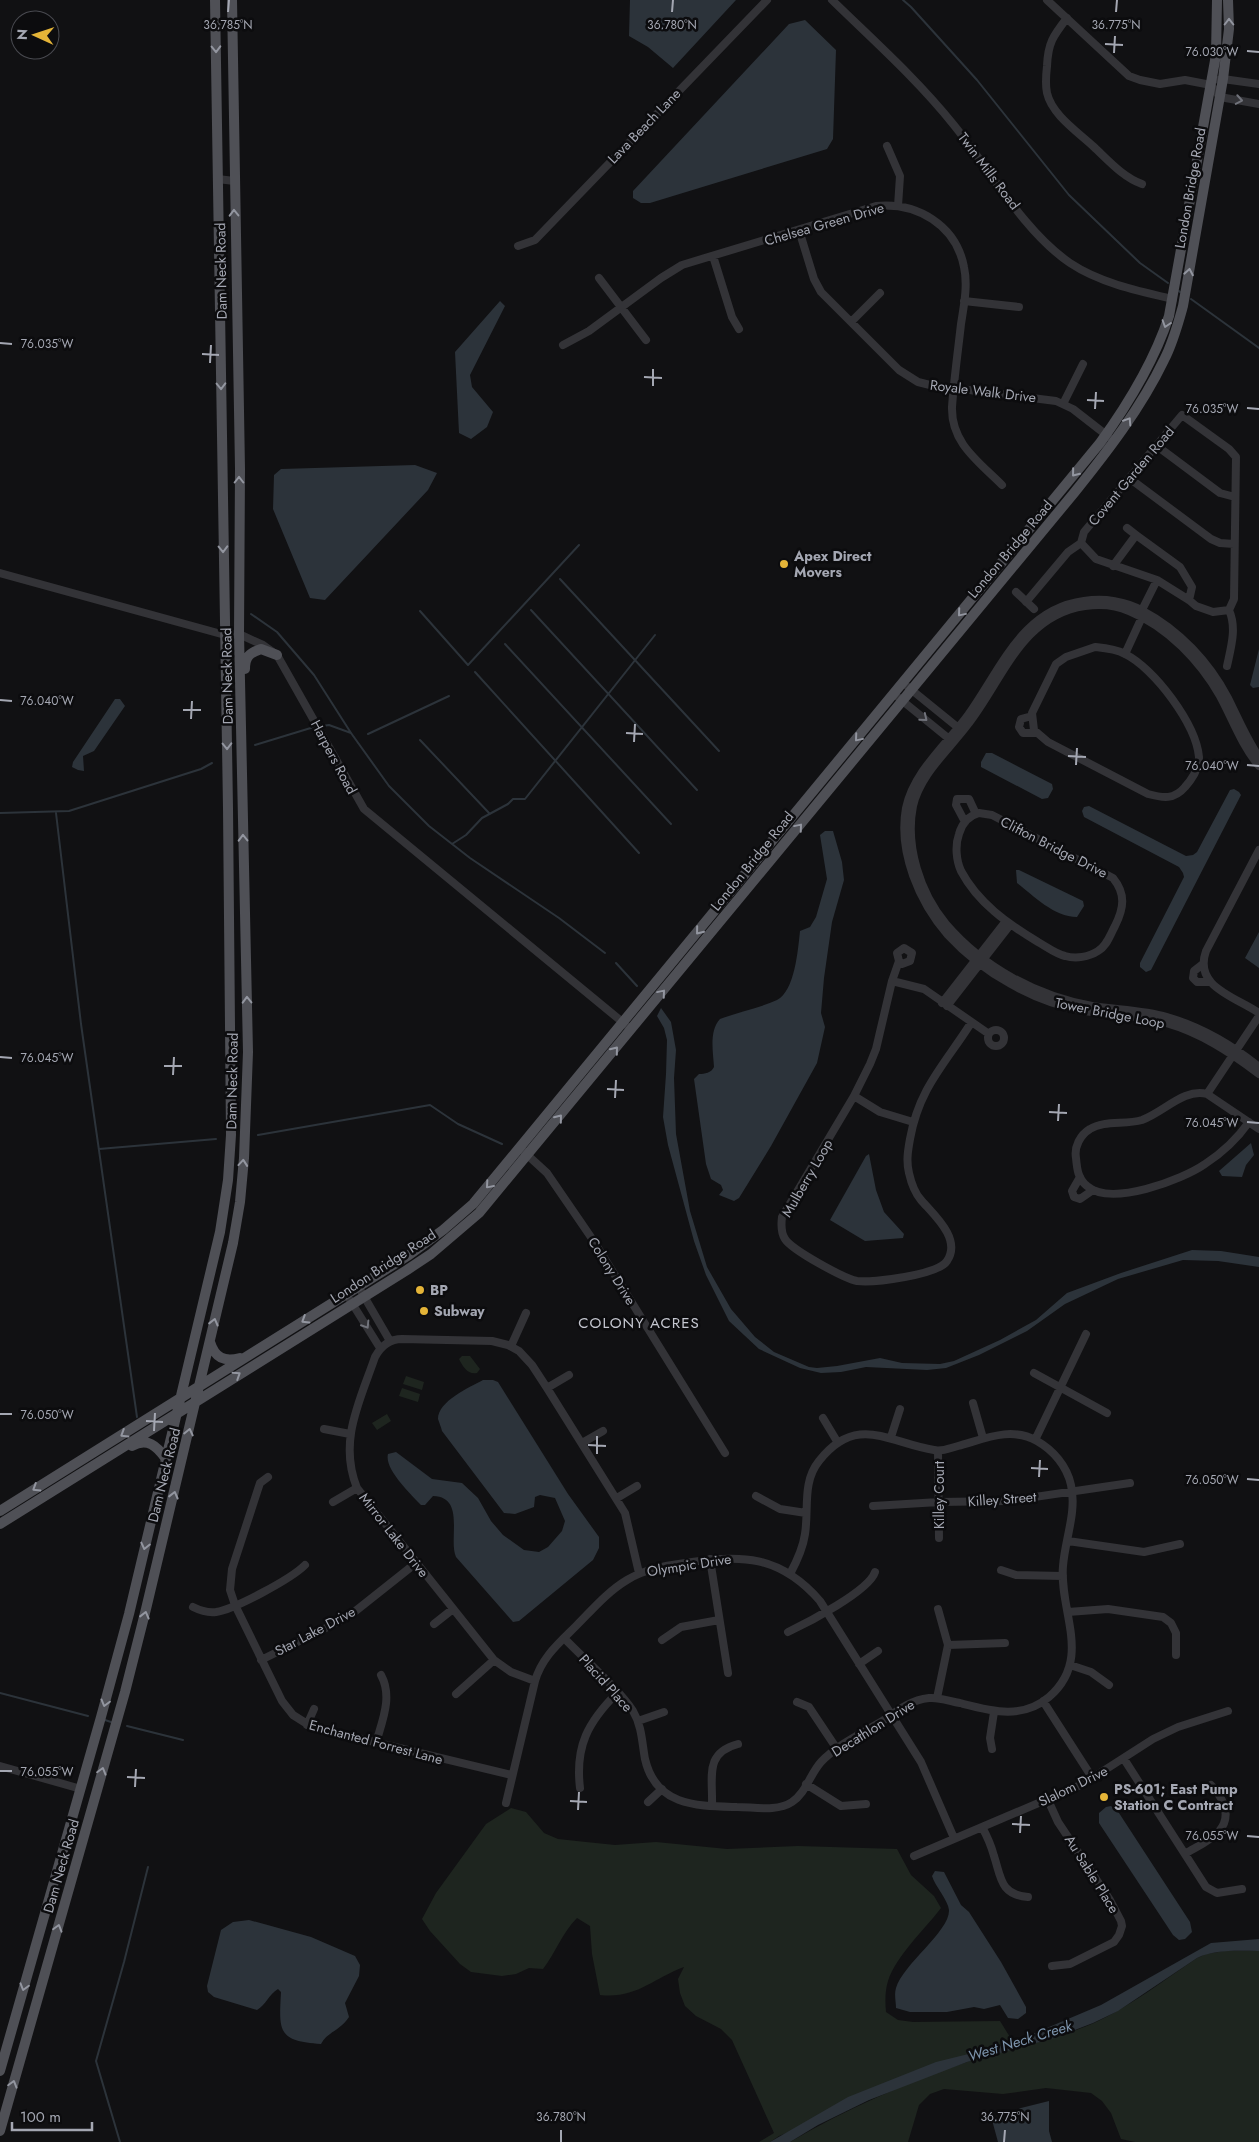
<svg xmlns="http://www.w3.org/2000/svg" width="1259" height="2142" viewBox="0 0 1259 2142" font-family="Jost,sans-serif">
<rect width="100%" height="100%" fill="#111113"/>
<path fill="#1e251f" d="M462 1356H470L480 1369 477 1373C468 1375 463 1367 459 1359Z
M406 1376 424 1382 422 1390 403 1384Z
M402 1388 420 1394 418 1402 399 1396Z
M387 1414 391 1421 377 1430 372 1423Z
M511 1808 526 1812 544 1833 558 1839 586 1842 615 1845 656 1842 727 1849 798 1846 897 1849 911 1875 934 1896 941 1908C925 1929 896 1956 888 1981 885 1991 885 2001 886 2012L898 2020 913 2022 1000 2021 1013 2042 779 2136 770 2142H759L774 2133 732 2040 721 2029 696 2016 685 2006 680 1993 678 1979 684 1967C652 1979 636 1999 600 1995L592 1954 590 1926 577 1918C562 1933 556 1952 543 1969L529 1968 516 1974 502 1976 471 1972 460 1964 430 1931 422 1919 436 1893 486 1824Z
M1224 1951H1259V2142H1135L1121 2139 1111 2113 1102 2101 1091 2093 1046 2088 1003 2094 944 2089 930 2094 919 2105 908 2142H790C846 2109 906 2083 967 2062 1009 2048 1053 2041 1094 2023 1131 2006 1164 1980 1197 1958L1206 1954Z"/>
<path fill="#2c333a" d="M630 0H736L673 68 648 47 629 36Z
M805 20 836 50 833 139 827 149 650 203H641L633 198V191L789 24Z
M500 301 505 306 470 375 472 387 493 412 487 427 471 439 459 433 455 352Z
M415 465 437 473 428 490 325 600 310 598 273 509 274 475 281 469Z
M1259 649V687L1253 688 1250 685Z
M115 699H120L125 706 94 751 83 756 84 771 78 770 72 767 73 762Z
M986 753H992L1052 784 1053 789 1048 798 1042 799 981 767V762Z
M1234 789 1239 792 1241 795 1151 970 1146 972 1140 967V963L1184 877 1183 873 1179 867 1084 817 1082 811 1084 807 1089 806 1186 856 1193 855 1197 852 1230 790Z
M825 831H833L842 862 844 880 832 922 824 978 821 1013 825 1027 817 1063 771 1146 739 1198 734 1201 719 1195 723 1190 721 1185 711 1179 706 1164 694 1079 699 1074C705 1074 711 1073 714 1067 713 1051 709 1031 720 1019 738 1012 760 1008 777 1000 795 991 798 949 800 931L810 927 816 917 827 879 820 835Z
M1016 870H1019L1083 901 1084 906 1077 917C1054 917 1034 896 1017 883Z
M1259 932V968L1245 958Z
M661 1008 671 1022 676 1050 674 1078 676 1134 690 1211 707 1267 731 1309 755 1337 774 1352 809 1367 817 1368 837 1366 880 1358 902 1363 940 1364 954 1361 1000 1340 1036 1320 1067 1293 1121 1273 1192 1250 1221 1251 1259 1257V1267L1218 1261 1183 1260 1118 1279 1065 1304 1027 1331 979 1355 946 1368 927 1370 866 1367 841 1372 821 1373 800 1368 759 1349 729 1321 706 1275 694 1241 668 1145 663 1117 666 1074 667 1040 664 1028 657 1016Z
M1251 1143 1254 1155 1246 1165 1242 1177 1222 1176 1219 1171Z
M869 1154 876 1190 884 1212 904 1234 903 1238 865 1241 830 1220 866 1156Z
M483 1380H493L498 1382 568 1494 599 1537V1548L593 1560 519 1621 513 1622 456 1557C448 1539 466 1497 433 1496L425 1505H421C411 1494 384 1469 388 1454L396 1452 432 1479 462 1483 478 1498 491 1521 503 1535 524 1550 539 1552 548 1547 562 1531 565 1521 555 1498 540 1495 535 1497 534 1507 515 1514 504 1513 442 1431C441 1427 439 1422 438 1419 438 1401 470 1387 483 1380Z
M1111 1806 1119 1813 1190 1922 1192 1932 1185 1939 1179 1940 1173 1935 1099 1823V1813L1106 1807Z
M935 1871 944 1872 961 1905 969 1912 1001 1962 1026 2007V2013L1018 2019 1008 2018 1000 2005 984 2009 974 2007 947 2012H910L896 2008C896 2002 894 1994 896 1988 903 1964 950 1931 949 1910 948 1900 935 1886 932 1876Z
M249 1920 311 1937 355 1956 360 1965 359 1976 345 2003 349 2017C340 2031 327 2032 321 2044 277 2041 279 2031 281 1992L278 1989C269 1994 266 2005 257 2010L214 1997 208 1992 207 1986 221 1930 233 1922Z
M1259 1939V1951C1238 1951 1216 1949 1197 1958L1118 2011 1093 2023 1054 2038 967 2062 869 2100 818 2125 790 2142H770L848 2097 936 2062 1009 2044 1101 2005 1211 1943Z
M1049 2101V2131L1052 2142H998L992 2120 1021 2108Z"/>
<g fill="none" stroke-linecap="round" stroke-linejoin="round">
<path stroke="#2c333a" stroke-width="2" d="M903 0 911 7 977 80 1069 195 1140 263 1168 283
M1179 291 1180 292
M1191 299 1259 348
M560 579 719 751
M531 610 697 790
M420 611 468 665 579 545
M251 614 277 632 314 675 351 733 389 786 429 826 470 858 559 918 605 953
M505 644 671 824
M475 672 639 853
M322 726 329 725 351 733
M368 734 449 696
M420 740 490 814
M255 745 314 727
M0 813 69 811 201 769 212 763
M56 813 81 1024 137 1417
M452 844 466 835 482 818 508 804 513 799H525L655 635
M616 963 637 986
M258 1135 430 1105 458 1124 502 1144
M99 1149 216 1139
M0 1693 88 1716
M105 1720 111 1722
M127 1726 183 1740
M120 2142 96 2061 124 1962 148 1867"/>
<path stroke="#333337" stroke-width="8" d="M832 0C873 40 917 79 953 124 989 168 1023 231 1070 263 1100 283 1138 291 1173 299
M1047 0 1129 76 1140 80 1160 84 1185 80 1211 85
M1067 18C1053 36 1048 43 1047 66 1046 75 1045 84 1047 93 1052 115 1078 132 1094 147 1109 161 1123 177 1142 184
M1219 80 1223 79 1259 84
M1211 85 1220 97 1259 104
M887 146 900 176 898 206
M218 179 234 181
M799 230 814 279 821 292 899 370 918 382 930 385 1056 401 1073 409 1109 437
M518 246 535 240 767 0
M713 256 732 317 739 329
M599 278 646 340
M964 301 1019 307
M851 322 880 293
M563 345 589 331 661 278 682 265 876 206C917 202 956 225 964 267 968 285 964 305 961 324 958 351 954 379 952 407 951 443 978 461 1002 485
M1063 404 1083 364
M1182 415 1229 449 1236 457 1234 599 1229 610 1213 612 1196 606 1189 600 1157 580 1096 559 1081 543 1084 532Z
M1157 446 1220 493 1235 497
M1129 478 1211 539 1220 543 1234 544
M1127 528 1136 535
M1113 566 1136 535 1180 567 1192 587 1189 600
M0 573 225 635 239 634 263 645 277 655 364 809 626 1025
M1016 592 1034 609
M1026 602 1068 552 1081 543
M1095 647C1105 648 1116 649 1125 654 1154 668 1196 724 1199 757 1199 769 1193 778 1185 787 1174 800 1163 798 1148 794L1048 742 1034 730 1032 713 1056 664 1066 657Z
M1125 654 1142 617V610L1157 580
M1227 666C1231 647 1237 628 1229 610
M908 687 961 730
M894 694 953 742
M1032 716 1021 719 1019 727 1023 733H1036
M1259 757C1246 738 1238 718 1228 698 1209 662 1179 630 1143 611 1126 601 1104 598 1084 601 1022 609 1001 669 968 715 947 744 914 771 906 808 898 852 919 902 948 935 983 973 1034 1002 1085 1011 1112 1015 1139 1015 1166 1023 1201 1033 1230 1052 1259 1074
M1259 766C1241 744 1233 720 1220 696 1200 661 1168 627 1129 611 1116 605 1099 604 1085 606 1022 615 1003 679 969 723 950 749 920 774 913 806 905 846 920 893 946 924 983 967 1036 996 1092 1006 1117 1010 1142 1010 1167 1017 1201 1027 1231 1044 1259 1067
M979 813 992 815 1113 878C1126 894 1124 908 1115 926 1110 935 1107 946 1098 951 1089 957 1076 959 1065 956 1056 954 1047 947 1038 942 1008 924 978 903 961 871 956 860 955 845 959 834 962 823 968 816 979 813Z
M965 822 956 805 957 799H969L976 814
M1259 850 1206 951C1193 987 1236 997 1259 1013
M1203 964 1194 971 1193 978 1197 982H1210
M892 981 899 961 897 953 904 948 912 953 910 961 902 964 899 961
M942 1003 1006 921
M947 1006 1010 925
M971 1023C945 1064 919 1088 910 1139 908 1150 906 1161 909 1173 911 1182 914 1192 921 1200 934 1215 962 1239 947 1261 938 1275 873 1283 857 1281 843 1278 792 1250 785 1239 781 1233 781 1225 782 1217L854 1096 870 1064 876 1049 892 981 924 989 989 1034
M988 1038a8 8 0 1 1 16 0a8 8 0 1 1-16 0Z
M1207 1094 1259 1129
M854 1096 880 1112 913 1122
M1249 1122C1237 1139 1222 1153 1205 1164 1182 1180 1111 1207 1087 1186 1078 1179 1077 1169 1076 1158 1074 1147 1080 1135 1090 1129 1104 1120 1125 1125 1142 1120 1164 1112 1184 1088 1207 1094L1259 1016
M523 1151 547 1173 595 1243 725 1453
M1080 1177 1072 1191 1074 1197 1080 1199 1093 1190
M358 1286 390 1341
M350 1300 380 1348
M511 1346 526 1313
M1034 1373 1107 1413
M547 1388 569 1375
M973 1403 983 1438
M823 1418 838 1443
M324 1429 350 1434
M891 1437 900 1409
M1035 1440 1086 1334
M582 1443 603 1431
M938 1451 939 1538
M268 1477 260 1483 232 1569 230 1590 235 1605 282 1701 293 1715 312 1727 512 1775
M756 1496 780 1509 806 1513
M617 1498 637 1486
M333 1502 357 1488
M873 1506 939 1502 1007 1501 1130 1483
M1068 1541 1144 1552 1180 1544
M710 1559 728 1673
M1001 1570 1016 1575 1063 1576
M193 1607C201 1611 208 1613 216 1612 235 1609 291 1579 305 1565
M1068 1612 1108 1609 1163 1617 1171 1623 1176 1633V1655
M434 1624 453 1609
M788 1632C807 1623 869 1591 875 1572
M564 1638C584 1659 618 1688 633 1711 642 1726 642 1743 645 1759 656 1807 698 1806 737 1807 754 1807 777 1812 792 1802 806 1793 810 1774 821 1762 838 1744 863 1733 884 1720 898 1710 911 1700 929 1698 939 1697 949 1701 960 1703 991 1711 1022 1720 1049 1697 1093 1659 1059 1612 1063 1566 1065 1539 1077 1512 1071 1485 1067 1466 1053 1450 1037 1441 1011 1426 984 1439 958 1446 950 1448 942 1452 934 1450 889 1443 857 1413 819 1461 802 1482 809 1509 805 1534 803 1548 797 1561 790 1574
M662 1640 681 1627 719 1620
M948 1645 1005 1643
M261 1660 338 1622 353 1613 416 1563
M859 1664 878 1651
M1070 1665 1091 1672 1109 1685
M535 1681 511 1672 494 1660 357 1488C338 1441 360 1401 375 1357 381 1346 389 1339 402 1339L492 1341 508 1345 519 1351 532 1365 547 1388 625 1513 639 1573
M456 1694 494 1660
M937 1698 948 1645 938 1609
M1043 1701 1093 1779
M797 1702 809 1707 837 1749
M638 1721 664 1712
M307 1725 314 1709
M376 1743C382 1721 393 1697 381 1675
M992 1749 990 1738 994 1712
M1124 1759 1206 1887 1217 1893 1242 1889
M0 1766 81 1789
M806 1784 841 1806 866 1804
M580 1788C575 1746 588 1722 617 1693
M1048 1800 1058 1822 1110 1900 1121 1921 1122 1926 1119 1935 1114 1942 1070 1964 1052 1966
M648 1802 662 1789
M506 1803 535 1681C542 1657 559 1643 576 1626 592 1610 607 1592 627 1580 645 1569 664 1566 685 1563 741 1554 780 1555 820 1601L921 1762 954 1838
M712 1806C713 1777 704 1753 738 1744
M982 1827C987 1836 991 1845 994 1856 1001 1877 1000 1895 1028 1897
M1185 1854C1204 1842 1233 1832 1224 1805 1221 1797 1217 1791 1211 1785
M914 1856 1083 1784 1153 1739 1178 1727 1228 1711"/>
<path stroke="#4f5056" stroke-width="10" d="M245 669C245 656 250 653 261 649L277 655
M210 1342C215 1358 224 1362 240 1358
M132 1446C147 1437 157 1446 166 1459
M0 1511 409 1255 443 1230 473 1204 1100 443C1129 403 1154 362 1169 316L1216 55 1217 0
M0 1524 407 1270 431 1254 479 1213 1074 493C1107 452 1141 408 1164 360 1173 343 1178 324 1183 306L1223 79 1229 29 1228 0
M0 2071 101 1717 129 1614 220 1232 228 1180 231 1135 228 808 215 0
M0 2131 125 1692 146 1609 233 1243 240 1202 244 1158 248 1052 239 634 240 469 232 0"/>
</g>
<defs><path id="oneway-chevron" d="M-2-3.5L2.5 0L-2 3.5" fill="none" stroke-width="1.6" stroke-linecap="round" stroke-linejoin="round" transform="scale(1.25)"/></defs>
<g stroke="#9396a0">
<use href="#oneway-chevron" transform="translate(1229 22) rotate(-90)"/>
<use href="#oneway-chevron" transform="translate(216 49) rotate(89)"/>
<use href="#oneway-chevron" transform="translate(234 213) rotate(-91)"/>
<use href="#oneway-chevron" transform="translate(1189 272) rotate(-80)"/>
<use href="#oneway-chevron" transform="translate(1166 324) rotate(108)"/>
<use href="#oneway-chevron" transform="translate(221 386) rotate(89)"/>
<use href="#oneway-chevron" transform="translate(1128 421) rotate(-57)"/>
<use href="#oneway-chevron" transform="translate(1075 473) rotate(129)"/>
<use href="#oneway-chevron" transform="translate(239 480) rotate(-90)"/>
<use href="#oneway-chevron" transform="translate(223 549) rotate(89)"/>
<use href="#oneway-chevron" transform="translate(961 613) rotate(130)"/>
<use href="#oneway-chevron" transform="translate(858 738) rotate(130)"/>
<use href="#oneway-chevron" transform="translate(227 746) rotate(89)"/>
<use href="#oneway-chevron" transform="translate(799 827) rotate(-50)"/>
<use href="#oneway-chevron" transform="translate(243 838) rotate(-91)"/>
<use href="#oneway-chevron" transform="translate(699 931) rotate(129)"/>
<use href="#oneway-chevron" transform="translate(662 993) rotate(-50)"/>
<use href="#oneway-chevron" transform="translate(247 1000) rotate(-91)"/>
<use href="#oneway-chevron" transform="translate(615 1050) rotate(-51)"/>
<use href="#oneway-chevron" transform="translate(559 1118) rotate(-51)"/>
<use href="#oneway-chevron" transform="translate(243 1163) rotate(-85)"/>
<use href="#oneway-chevron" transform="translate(489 1185) rotate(131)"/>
<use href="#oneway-chevron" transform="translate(305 1320) rotate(148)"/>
<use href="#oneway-chevron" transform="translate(214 1322) rotate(-76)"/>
<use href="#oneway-chevron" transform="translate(237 1375) rotate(-33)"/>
<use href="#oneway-chevron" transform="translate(189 1432) rotate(-77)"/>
<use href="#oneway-chevron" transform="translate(124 1434) rotate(148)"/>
<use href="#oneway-chevron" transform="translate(36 1488) rotate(148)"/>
<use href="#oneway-chevron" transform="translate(174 1495) rotate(-76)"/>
<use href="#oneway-chevron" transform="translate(145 1546) rotate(103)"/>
<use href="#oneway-chevron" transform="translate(145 1615) rotate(-76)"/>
<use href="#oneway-chevron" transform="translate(105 1703) rotate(105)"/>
<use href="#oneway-chevron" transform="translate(102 1771) rotate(-74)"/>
<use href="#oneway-chevron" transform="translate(58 1928) rotate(-74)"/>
<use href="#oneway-chevron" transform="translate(24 1987) rotate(106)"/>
<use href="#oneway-chevron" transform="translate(13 2084) rotate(-74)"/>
</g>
<g stroke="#71737b">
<use href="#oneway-chevron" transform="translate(1239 100) rotate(10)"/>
<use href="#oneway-chevron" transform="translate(924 718) rotate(39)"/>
<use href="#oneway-chevron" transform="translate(366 1325) rotate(58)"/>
</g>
<path fill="none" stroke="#a4a7b2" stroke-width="2" d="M228 12 229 0M672 12 673 0M1116 12 1117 0M1105 44 1123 45M1247 51 1259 52M1114 53 1115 36M0 343 12 344M202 354 219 355M210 363 211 345M644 377 662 378M653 386V369M1087 400 1104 401M1247 408 1259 409M1095 409 1096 392M0 700 12 701M183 710H201M191 719 192 701M626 733 643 734M634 742 635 724M1068 756 1086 757M1076 765 1077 748M1247 765 1259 766M0 1057 12 1058M164 1066H182M173 1075 174 1057M607 1089 624 1090M615 1098 616 1080M1049 1112 1067 1113M1058 1121 1059 1104M1247 1122 1259 1123M0 1414H12M146 1421 163 1422M154 1431 155 1413M588 1445 606 1446M597 1454V1436M1031 1468 1048 1469M1039 1477 1040 1460M1247 1479 1259 1480M0 1771H12M127 1777 145 1778M135 1787 136 1769M570 1801 587 1802M578 1810 579 1792M1012 1824 1030 1825M1020 1833 1021 1816M1247 1836 1259 1837M561 2142V2130M1004 2142 1005 2130"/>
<g fill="#e4b438" stroke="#0c0c0e" stroke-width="2">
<circle cx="784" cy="564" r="5"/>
<circle cx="420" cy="1290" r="5"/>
<circle cx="424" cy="1311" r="5"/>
<circle cx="1104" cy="1797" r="5"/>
</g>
<g text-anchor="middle" stroke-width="5" stroke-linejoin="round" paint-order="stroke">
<g font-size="14" fill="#a4a7b2" stroke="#0c0c0e">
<text transform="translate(644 126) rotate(-46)" y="5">Lava Beach Lane</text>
<text transform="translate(989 171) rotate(53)" y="5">Twin Mills Road</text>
<text transform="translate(1190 188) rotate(-80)" y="5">London Bridge Road</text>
<text transform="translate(824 224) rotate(-16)" y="5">Chelsea Green Drive</text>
<text transform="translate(221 271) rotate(-91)" y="5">Dam Neck Road</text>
<text transform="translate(983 391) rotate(7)" y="5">Royale Walk Drive</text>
<text transform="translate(1131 476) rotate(-50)" y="5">Covent Garden Road</text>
<text transform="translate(1010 549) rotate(-50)" y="5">London Bridge Road</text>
<text transform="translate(227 676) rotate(-91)" y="5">Dam Neck Road</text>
<text transform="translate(334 757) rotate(62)" y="5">Harpers Road</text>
<text transform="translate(1054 847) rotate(27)" y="5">Clifton Bridge Drive</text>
<text transform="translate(752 861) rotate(-51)" y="5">London Bridge Road</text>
<text transform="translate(1110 1013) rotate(11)" y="5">Tower Bridge Loop</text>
<text transform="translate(232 1081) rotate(-89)" y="5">Dam Neck Road</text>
<text transform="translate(807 1178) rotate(-60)" y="5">Mulberry Loop</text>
<text transform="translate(383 1266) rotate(-33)" y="5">London Bridge Road</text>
<text transform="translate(612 1271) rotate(58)" y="5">Colony Drive</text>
<text transform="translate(164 1475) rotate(-76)" y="5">Dam Neck Road</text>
<text transform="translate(939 1495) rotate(-90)" y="5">Killey Court</text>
<text transform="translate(1002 1499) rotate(-4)" y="5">Killey Street</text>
<text transform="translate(394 1535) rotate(52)" y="5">Mirror Lake Drive</text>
<text transform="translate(689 1565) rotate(-9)" y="5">Olympic Drive</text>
<text transform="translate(315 1631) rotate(-28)" y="5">Star Lake Drive</text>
<text transform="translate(606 1683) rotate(48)" y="5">Placid Place</text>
<text transform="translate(873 1728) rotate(-32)" y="5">Decathlon Drive</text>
<text transform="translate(376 1742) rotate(15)" y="5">Enchanted Forrest Lane</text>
<text transform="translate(1073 1786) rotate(-26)" y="5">Slalom Drive</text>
<text transform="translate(61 1866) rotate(-74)" y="5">Dam Neck Road</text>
<text transform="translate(1092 1874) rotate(58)" y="5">Au Sable Place</text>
</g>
<g font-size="14" font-weight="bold" fill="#a4a7b2" stroke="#0c0c0e" text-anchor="start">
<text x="794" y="561">Apex Direct<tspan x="794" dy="16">Movers</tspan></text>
<text x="430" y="1295">BP</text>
<text x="434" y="1316">Subway</text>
<text x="1114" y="1794">PS-601; East Pump<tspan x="1114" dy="16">Station C Contract</tspan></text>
</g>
<g font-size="15" letter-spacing="1" fill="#c4c6cf" stroke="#0c0c0e">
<text x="639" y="1328">COLONY ACRES</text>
</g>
<g font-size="15" font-style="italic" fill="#7c93ab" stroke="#0c0c0e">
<text transform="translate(1020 2041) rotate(-17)" y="5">West Neck Creek</text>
</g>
</g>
<g font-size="12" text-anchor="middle" fill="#a4a7b2" stroke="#0c0c0e" stroke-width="5" stroke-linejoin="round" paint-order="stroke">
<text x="228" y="29">36.785°N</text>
<text x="672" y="29">36.780°N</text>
<text x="1116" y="29">36.775°N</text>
<text x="1212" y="56">76.030°W</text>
<text x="47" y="348">76.035°W</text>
<text x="1212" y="413">76.035°W</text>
<text x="47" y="705">76.040°W</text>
<text x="1212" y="770">76.040°W</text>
<text x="47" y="1062">76.045°W</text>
<text x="1212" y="1127">76.045°W</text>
<text x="47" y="1419">76.050°W</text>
<text x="1212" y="1484">76.050°W</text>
<text x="47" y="1776">76.055°W</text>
<text x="1212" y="1840">76.055°W</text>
<text x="561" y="2121">36.780°N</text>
<text x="1005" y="2121">36.775°N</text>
</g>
<g transform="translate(35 35) rotate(273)"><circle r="24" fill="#0c0c0e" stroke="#494a50"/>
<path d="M0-4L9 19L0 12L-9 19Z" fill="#e4b438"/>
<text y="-8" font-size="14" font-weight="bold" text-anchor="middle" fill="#a4a7b2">N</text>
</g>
<path d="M12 2122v8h80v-8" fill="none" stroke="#a4a7b2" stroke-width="2.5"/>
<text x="20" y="2122" font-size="15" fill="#a4a7b2" stroke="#0c0c0e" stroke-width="4" paint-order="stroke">100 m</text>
</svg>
